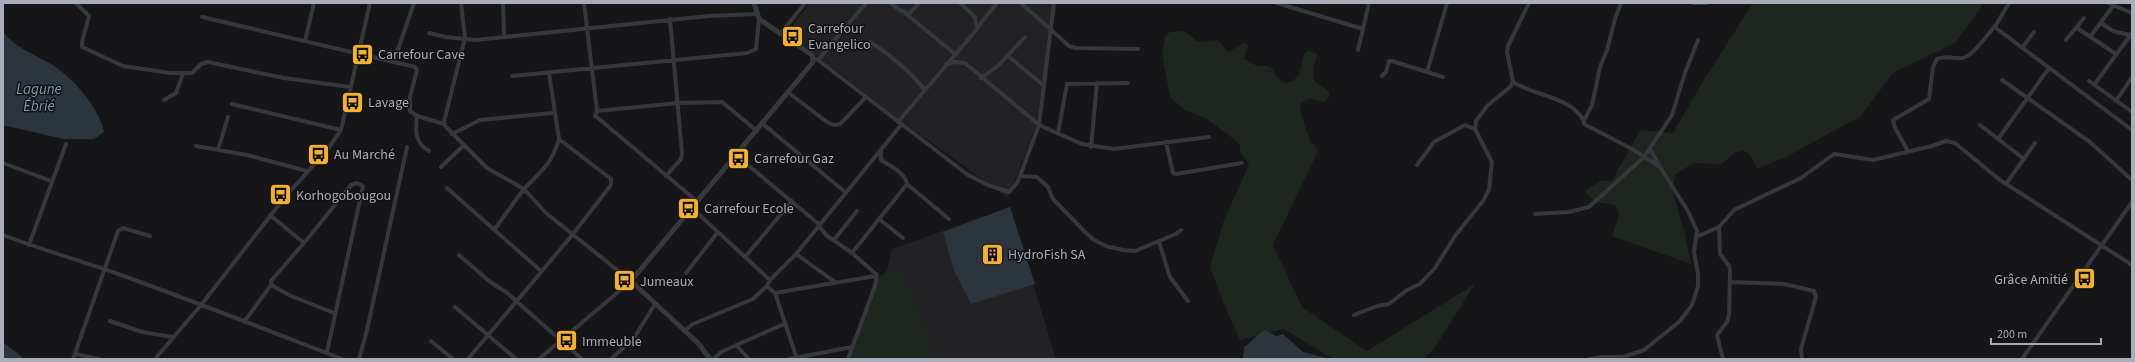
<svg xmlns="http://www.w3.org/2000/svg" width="2135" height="362" viewBox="0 0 2135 362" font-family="'Source Sans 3',sans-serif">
<rect width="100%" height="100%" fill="#161618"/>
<path fill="#222225" d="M810 3H1055L1036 126 1008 198 896 117 787 33Z
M1010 207 1056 359H849L879 277 887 271 892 249Z"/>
<path fill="#1e261f" d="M1753 3H1984L1955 43 1893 73 1861 116 1786 157 1757 169C1748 144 1739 147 1722 164L1693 163 1675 175 1673 192 1684 231 1691 264 1612 236 1619 215 1615 205 1595 202 1585 191 1600 181H1612L1640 130 1673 133 1705 78Z
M1184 31 1198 42 1216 40 1220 41 1223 47 1228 52 1244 43 1248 45 1244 59 1257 66H1268L1272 68 1277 78 1286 83C1304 79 1299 66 1305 53L1308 51 1318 54 1313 67 1315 82 1329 91V97L1324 103 1311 98 1301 103C1298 109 1307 132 1310 139 1312 145 1318 146 1317 153L1273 245 1302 307 1367 351 1475 284 1433 350 1423 359H1333L1284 329 1240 340 1225 307 1210 267 1224 220 1249 165 1240 151V144L1207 119 1185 110 1170 97 1162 54 1165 37 1170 32Z
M887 271 898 272 905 276 935 359H849L879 277Z"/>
<path fill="#2c353c" d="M3 32C16 48 32 53 49 63 70 74 100 108 104 132L94 139H63L3 125Z
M1010 207 1035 284 971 304 954 271 943 232Z
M1265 330 1276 336 1283 334 1303 352 1330 359H1243L1244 347C1252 342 1256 335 1265 330Z
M3 342 21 356 23 359H3Z"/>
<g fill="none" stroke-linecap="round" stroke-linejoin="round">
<path stroke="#37383d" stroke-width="4" d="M76 3 89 16 82 42V47L123 66 170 73H192L201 64 208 62 284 78 350 87
M461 3 465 38 444 122 445 126 487 168 524 189 546 213 631 281 539 359
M503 3 504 37
M584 3 597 111
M890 3 898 9 909 14 919 3
M1021 3 1069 46 1076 48 1138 49
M1277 3 1363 29
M1694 3H1706
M2009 3 1996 25V28L2132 130
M2108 3 2132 13
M905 13 955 54
M202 17 415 67 417 70 410 97V111L417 116 444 124
M2101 23 2113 31 2130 35
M977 28 997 3
M2077 28 2116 54
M429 33 446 37 475 40 709 16 756 14
M781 33 805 3
M2090 37 2113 6
M2066 40 2084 18
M305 41 314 3
M870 42C890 55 909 70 924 89
M2022 48 2034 32
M1358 50 1369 3
M1008 56 1043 85
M813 58 818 60 968 175 988 185 1009 192 1017 183 1020 176 1037 177 1048 187 1053 199 1085 232 1094 240 1106 246 1123 250 1135 251 1176 234 1181 230
M818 60 866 3
M394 61 414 3
M946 64 955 62 965 63 1039 125 1082 144 1114 149 1209 137
M1427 72 1447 3
M512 76 747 53 756 49 759 19
M1382 76 1386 72 1389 61H1392L1443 77
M981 78 999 65 1025 37
M2002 80 2090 142 2132 180
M2089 81 2132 112
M1513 82C1534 96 1570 96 1584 121
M2094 85 2132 33
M789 93 827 122 834 125 840 124 866 97
M164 100 176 93 183 74
M2116 101 2132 77
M232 104 341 130
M417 116C415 131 415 143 429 151
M898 122 977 29 975 17 960 3
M763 124 845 192
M1980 125 2024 159
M1058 133 1067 84 1128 83
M452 134 480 120 553 113
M1998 139 2049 68
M1166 142 1173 173 1176 174 1242 163
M196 146 247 155 307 171
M1091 147 1097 83
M1650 149 1660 167
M218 150 228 117
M1908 151 1895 128 1893 120 1929 99 1933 67 1937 59C1951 55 1951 59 1962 58 1973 57 1988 33 1996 25
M737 156 820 225
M3 163 51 181
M1417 165 1434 142 1465 125 1475 129
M441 167 463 146
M666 176 681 159 682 153 670 19
M1020 176 1039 125 1054 3
M907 184 949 219
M2006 184 2035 143
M447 188 541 271
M698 202 598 118 595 116 597 111 678 103 722 102 757 131
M693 209 770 280 767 286 775 293 796 356 799 359
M1535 214 1569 212 1589 207 1644 157 1672 115 1685 73 1698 40
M270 215 304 243 271 281V285L291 296 334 313
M879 219 903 238
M819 226 826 235 852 253 877 275 875 286 848 359
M1719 227 1720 254 1729 266 1730 272 1729 315 1727 322 1717 335 1723 359
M495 229C504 216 514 202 524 189 541 171 552 164 559 139L549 73
M3 235C37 248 72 258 107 270 186 298 264 329 342 359
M1696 237 1719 227 1734 210 1801 178 1834 154 1873 160 1932 146 1946 141 1955 143 2000 180 2132 265
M834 240 857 211
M1159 242 1170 277 1188 301
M304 243 351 185 357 183 363 186 327 352
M29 245 66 144
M852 253 907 184C905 172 890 166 881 160V150
M796 254 835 282
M459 255 489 281 506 292 582 359
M745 257 792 201
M686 273 718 232
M770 280 796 254 901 125
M1730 282 1784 284 1814 291 1816 297 1801 349 1802 359
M775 293 875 276
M455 307 516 359
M1354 315 1377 306 1389 304 1407 290 1420 284 1435 268 1455 236 1483 201 1489 189 1492 162 1475 129 1476 121 1487 106 1510 87 1513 82 1507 52 1508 46 1529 3
M110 321 142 332 173 337
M244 322 271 285
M684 331 693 324 753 299 767 286
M431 341 453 359
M736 345 749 359
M75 354 99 359
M73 359 118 231 123 228 150 236
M155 359 201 305 285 197 328 149 341 130 370 3
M359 359 367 330 407 147
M468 359 573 234 611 185V179L559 139
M611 359 634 338 655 304
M714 359 721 352 784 324
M789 359 852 347
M1589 359 1601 357H1623L1644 350 1680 321 1692 305 1698 286V274L1694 252 1697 231 1688 211 1660 167 1632 149 1584 124V121L1592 105 1600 67 1607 50 1615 19 1621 3
M2022 359 2132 202"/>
<path stroke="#37383d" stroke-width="5" d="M710 359 698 343 631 281 813 62 812 55 759 19 754 3"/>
</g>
<defs>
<symbol id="bus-square" viewBox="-11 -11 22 22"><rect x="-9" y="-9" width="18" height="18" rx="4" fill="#f2b134" stroke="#111113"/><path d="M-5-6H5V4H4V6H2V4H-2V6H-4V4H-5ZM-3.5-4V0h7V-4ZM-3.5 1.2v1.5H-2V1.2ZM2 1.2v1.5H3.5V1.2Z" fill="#111"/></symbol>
<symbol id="building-square" viewBox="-11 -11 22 22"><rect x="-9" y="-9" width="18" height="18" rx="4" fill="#f2b134" stroke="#111113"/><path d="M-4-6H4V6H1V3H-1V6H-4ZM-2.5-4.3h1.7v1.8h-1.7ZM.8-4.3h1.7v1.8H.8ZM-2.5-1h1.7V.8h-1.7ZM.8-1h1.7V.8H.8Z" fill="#111"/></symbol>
</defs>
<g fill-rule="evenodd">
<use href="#bus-square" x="780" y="24" width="25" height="25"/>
<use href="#bus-square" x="350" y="42" width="25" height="25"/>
<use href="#bus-square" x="340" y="90" width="25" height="25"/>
<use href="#bus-square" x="306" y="142" width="25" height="25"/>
<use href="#bus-square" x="726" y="146" width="25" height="25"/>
<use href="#bus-square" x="268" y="182" width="25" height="25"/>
<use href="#bus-square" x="676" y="196" width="25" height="25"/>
<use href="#building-square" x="980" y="242" width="25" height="25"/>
<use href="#bus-square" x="2072" y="266" width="25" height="25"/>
<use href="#bus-square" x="612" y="268" width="25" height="25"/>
<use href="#bus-square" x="554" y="328" width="25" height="25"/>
</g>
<g text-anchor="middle" stroke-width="3" stroke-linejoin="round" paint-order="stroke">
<g font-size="14" fill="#a8adb8" stroke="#111113" text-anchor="start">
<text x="808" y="33">Carrefour<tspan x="808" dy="16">Evangelico</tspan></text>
<text x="378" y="59">Carrefour Cave</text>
<text x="368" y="107">Lavage</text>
<text x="334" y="159">Au Marché</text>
<text x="754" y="163">Carrefour Gaz</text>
<text x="296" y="200">Korhogobougou</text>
<text x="704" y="213">Carrefour Ecole</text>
<text x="1008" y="259">HydroFish SA</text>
<text x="2068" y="284" text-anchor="end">Grâce Amitié</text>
<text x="640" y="286">Jumeaux</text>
<text x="582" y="346">Immeuble</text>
</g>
<g font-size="15" font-style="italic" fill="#7f9bb3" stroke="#111113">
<text x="39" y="94">Lagune<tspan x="39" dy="17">Ébrié</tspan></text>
</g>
</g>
<rect width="2135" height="362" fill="none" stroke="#a8adb8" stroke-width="8"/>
<path d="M1991 338v6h110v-6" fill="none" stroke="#a8adb8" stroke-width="2"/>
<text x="1997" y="338" font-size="12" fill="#a8adb8" stroke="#111113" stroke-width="3" paint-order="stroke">200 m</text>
</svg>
